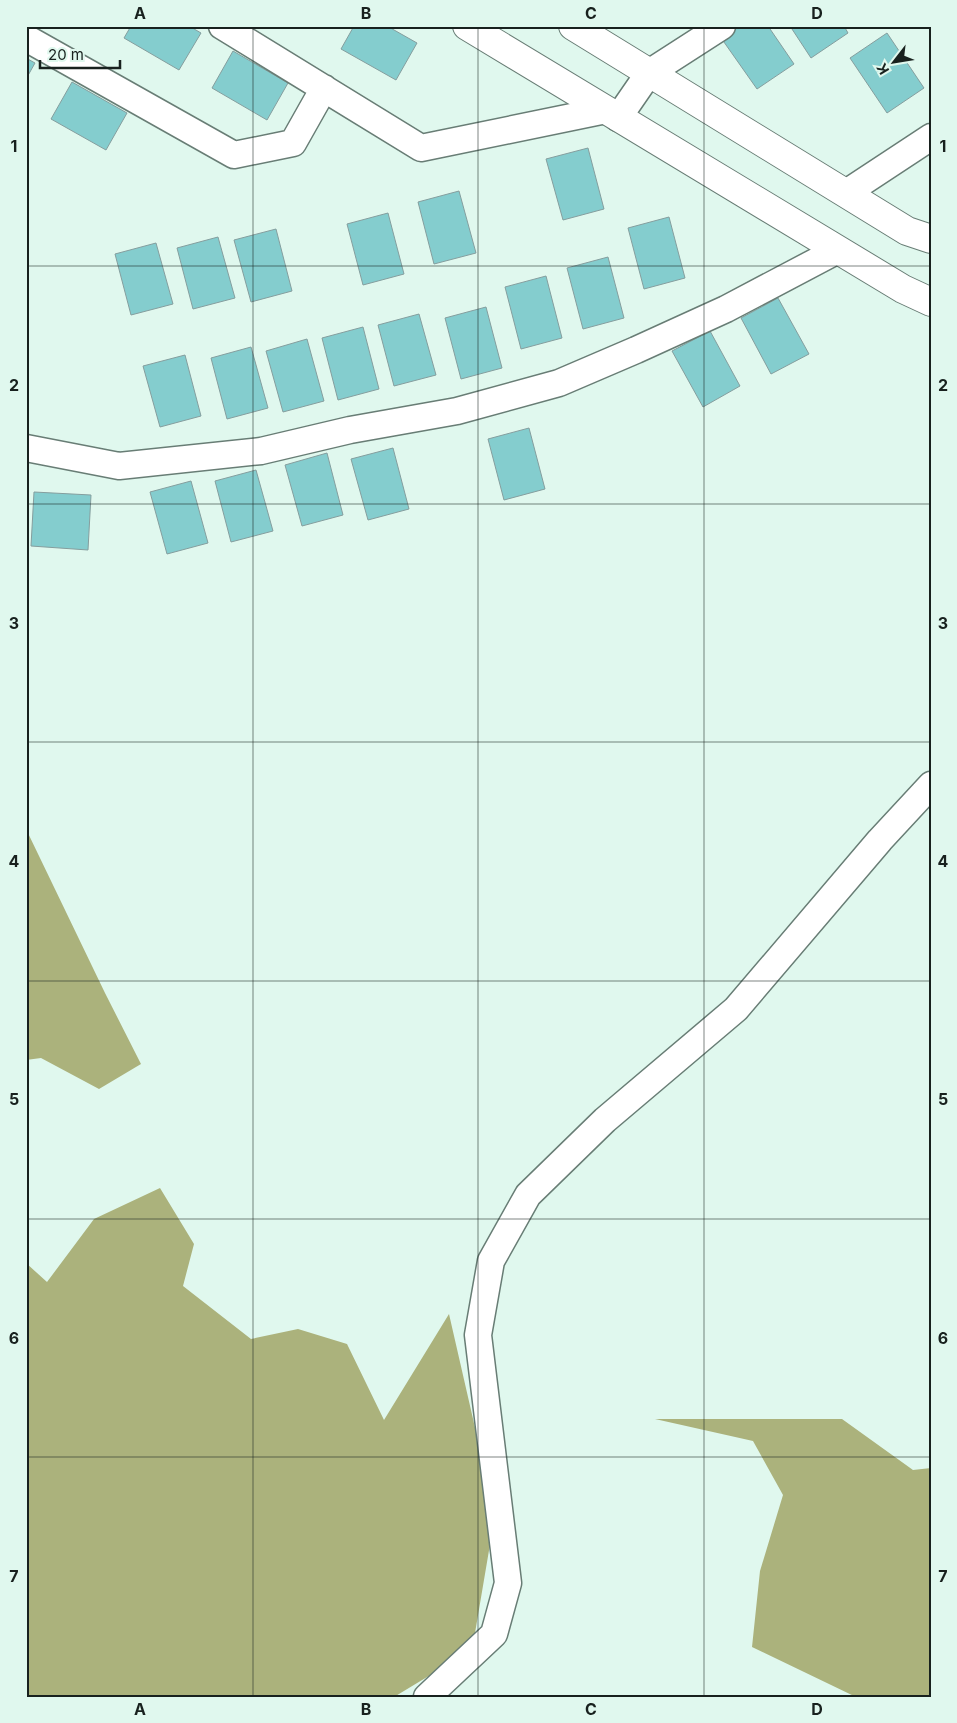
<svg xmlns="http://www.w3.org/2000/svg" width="957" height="1723" viewBox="0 0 957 1723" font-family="Inter,sans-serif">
<rect width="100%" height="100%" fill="#e0f8ee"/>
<path fill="#abb27c" d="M26 829 105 993 141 1064 99 1089 41 1058 26 1060Z
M160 1188 194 1244 183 1286 251 1339 298 1329 347 1344 384 1420 449 1314 495 1515 475 1633 437 1671 394 1697H26V1263L47 1282 94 1219Z
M655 1419H842L913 1470 931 1468V1697H856L752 1647 760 1571 783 1495 753 1441Z"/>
<path fill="#84cdce" stroke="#859e9e" d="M131 26H189L201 33 179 70 124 38Z
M354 26H387L417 43 396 80 341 49Z
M732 26H768L794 64 757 89 719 35Z
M790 26H844L848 33 811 58Z
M887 33 924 88 887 113 850 58Z
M233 51 288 83 267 120 212 88Z
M26 58 35 63 26 79Z
M72 82 127 113 106 150 51 119Z
M588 148 604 209 563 220 546 159Z
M459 191 476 253 434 264 418 202Z
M388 213 404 274 363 285 347 224Z
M669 217 685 278 644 289 628 228Z
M276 229 292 291 251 302 234 240Z
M218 237 235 298 193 309 177 248Z
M156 243 173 304 131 315 115 254Z
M608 257 624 318 583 329 567 268Z
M546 276 562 338 521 349 505 287Z
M778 298 809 354 771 374 741 318Z
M486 307 502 368 461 379 445 318Z
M419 314 436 375 394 386 378 325Z
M363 327 379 389 338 400 322 338Z
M710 331 740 386 703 407 672 351Z
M307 339 324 401 283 412 266 351Z
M251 347 268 408 227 419 211 358Z
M185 355 201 416 160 427 143 366Z
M529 428 545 489 504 500 488 439Z
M393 448 409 509 368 520 351 459Z
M327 453 343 515 302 526 285 465Z
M256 470 273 531 231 542 215 481Z
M191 481 208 543 167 554 150 492Z
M34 492 91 495 88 550 31 546Z"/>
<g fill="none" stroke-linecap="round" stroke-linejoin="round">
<defs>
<path id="street" d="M222 26 421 148 606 110
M26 38 234 155 293 143 324 88
M618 118 649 73 722 26
M846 193 931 137
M26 448 119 466 261 451 350 430 457 411 559 383 636 350 726 309 838 250
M427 1697 494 1634 508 1583 478 1335 491 1261 528 1195 605 1120 736 1009 880 840 931 785"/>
<path id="secondary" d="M467 26 903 289 931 302
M573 26 907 231 931 239"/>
</defs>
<use href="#street" stroke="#687d75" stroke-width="29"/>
<use href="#secondary" stroke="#687d75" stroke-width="30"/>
<use href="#street" stroke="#fff" stroke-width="26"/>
<use href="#secondary" stroke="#fff" stroke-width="28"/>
</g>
<path fill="none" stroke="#18211e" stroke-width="1" stroke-opacity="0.55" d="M253 26V1697M478 26V1697M704 26V1697M26 266H931M26 504H931M26 742H931M26 981H931M26 1219H931M26 1457H931"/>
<rect width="957" height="1723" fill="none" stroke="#e0f8ee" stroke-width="55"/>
<g transform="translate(894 62) rotate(239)" stroke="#e0f8ee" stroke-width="4" paint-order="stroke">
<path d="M0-4L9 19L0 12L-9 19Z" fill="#18211e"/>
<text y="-8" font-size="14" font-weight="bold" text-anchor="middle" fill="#18211e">K</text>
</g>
<path d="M40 60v8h80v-8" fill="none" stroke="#18211e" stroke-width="2.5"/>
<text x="48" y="60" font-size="15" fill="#18211e" stroke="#e0f8ee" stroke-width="4" paint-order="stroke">20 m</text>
<rect x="28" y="28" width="902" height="1668" fill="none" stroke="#18211e" stroke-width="2"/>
<g font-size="16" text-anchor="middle" font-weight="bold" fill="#18211e">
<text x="140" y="19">A</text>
<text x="366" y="19">B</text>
<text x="591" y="19">C</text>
<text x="817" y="19">D</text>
<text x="14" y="152">1</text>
<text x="943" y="152">1</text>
<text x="14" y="391">2</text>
<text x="943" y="391">2</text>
<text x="14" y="629">3</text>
<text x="943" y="629">3</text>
<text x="14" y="867">4</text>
<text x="943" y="867">4</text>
<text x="14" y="1105">5</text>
<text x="943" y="1105">5</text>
<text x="14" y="1344">6</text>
<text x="943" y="1344">6</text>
<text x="14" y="1582">7</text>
<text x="943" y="1582">7</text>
<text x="140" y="1715">A</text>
<text x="366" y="1715">B</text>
<text x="591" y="1715">C</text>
<text x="817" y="1715">D</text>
</g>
</svg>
